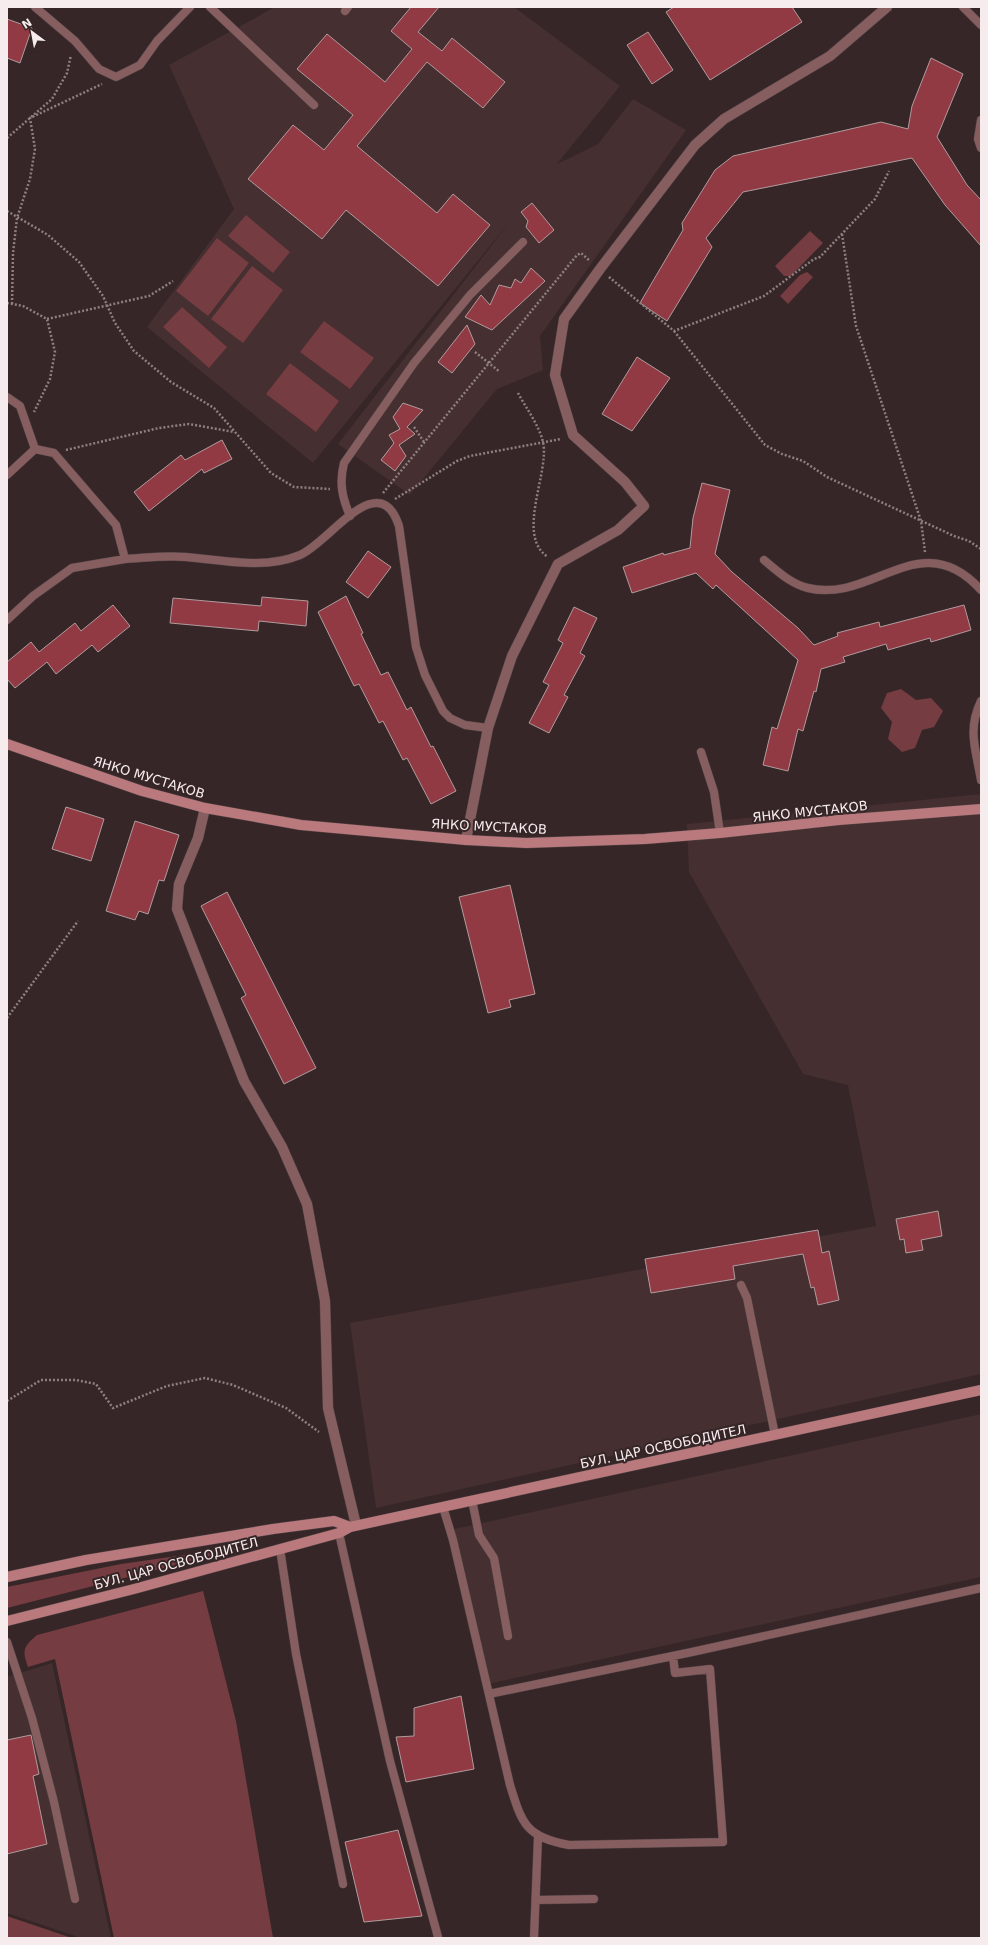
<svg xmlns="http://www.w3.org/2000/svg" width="988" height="1945" viewBox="0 0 988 1945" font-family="'DejaVu Sans',sans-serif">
<rect width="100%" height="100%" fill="#362627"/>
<path fill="#452f30" d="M275 7H514L620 86 557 164 598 144 633 99 686 130 540 336 543 370 497 389 410 495 338 444 512 219 313 463 147 327 234 209 169 65Z
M981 794V1374L376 1508 350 1323 876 1226 848 1085 803 1074 689 872 687 824Z
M981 1414V1577L483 1685 450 1530Z
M52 1663 111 1938H81L7 1913V1677Z"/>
<path fill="#753c41" d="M246 215 290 252 273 273 228 236Z
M810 231 823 243 791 276H784L775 266Z
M217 238 249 263 208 316 176 291Z
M252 266 283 290 243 343 211 319Z
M807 272 813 277 788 304 780 296 800 275Z
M182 307 227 347 209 368 163 327Z
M324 321 374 358 350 389 300 352Z
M290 363 339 401 316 432 266 394Z
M901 689 916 700 931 698 943 711 934 727 922 730 915 748 902 752 888 739 892 722 881 708 887 693Z
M254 1545 7 1608V1587L121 1564Z
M203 1591 236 1721 273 1938H114L55 1659 28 1667C22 1650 23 1647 37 1635Z
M7 1916 72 1938H7Z"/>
<path fill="#923a44" stroke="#b09c9d" d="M411 7H439L418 32 442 51 452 38 505 82 483 108 427 62 357 146 437 213 453 194 490 225 438 286 346 210 322 239 248 179 293 125 324 150 353 115 297 69 327 34 385 82 412 49 391 31Z
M674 7H792L802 22 710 80 666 12Z
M7 19 32 28 20 63 7 58Z
M648 32 673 70 652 84 627 45Z
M931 58 963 74 937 137 967 185 981 200V246L945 205 912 158 743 192 706 238 712 247 667 321 640 303 683 230 682 223 715 170 733 156 881 122 908 129 912 106Z
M532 203 554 230 539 243 526 227 528 221 521 212Z
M531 268 545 281 492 330 465 317 481 295 490 305 499 285 511 288 515 279 521 283Z
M467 325 475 344 452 373 438 362Z
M637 357 670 378 632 431 602 414Z
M403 403 423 410 407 427 415 434 399 445 406 456 395 471 381 460 394 443 389 435 400 429 393 417Z
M222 440 232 459 204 473 202 469 149 511 134 492 181 455 185 460Z
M702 483 730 490 715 554 732 572 798 628 814 645 838 636 837 633 879 622 880 627 964 605 971 630 931 642 930 638 888 650 886 644 843 657 845 662 821 669 816 692 814 691 803 731 798 729 788 771 763 765 772 727 777 729 798 660 716 585 713 589 696 573 632 593 623 567 663 553 664 555 690 548 693 518Z
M368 551 391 567 368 598 346 582Z
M346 596 363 633 361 634 381 675 388 672 407 710 411 707 431 747 433 746 456 791 431 804 407 758 403 760 383 721 379 723 359 684 354 686 318 612Z
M262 597 308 601 306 626 259 621 258 631 170 623 173 598 261 606Z
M113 605 130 626 98 652 92 645 56 674 47 662 15 688 7 679V662L31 642 39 652 75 623 81 631Z
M574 607 597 618 580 653 585 656 564 695 568 697 549 733 529 723 549 685 543 682 563 643 558 640Z
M66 807 104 819 91 861 52 849Z
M135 821 179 835 164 881 159 880 148 914 139 911 135 920 106 911Z
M510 885 535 994 509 1000 511 1007 488 1013 459 897Z
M227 892 316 1068 284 1084 241 998 246 995 201 906Z
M938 1211 942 1236 921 1240 923 1250 906 1253 904 1239 900 1240 896 1219Z
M818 1230 822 1253 829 1251 839 1300 818 1305 814 1287 811 1288 803 1254 733 1266 735 1279 651 1293 645 1259Z
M461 1696 474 1769 406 1782 396 1737 414 1736V1708Z
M31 1735 39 1774 33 1776 47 1844 7 1854V1740Z
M398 1830 422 1916 364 1922 345 1842Z"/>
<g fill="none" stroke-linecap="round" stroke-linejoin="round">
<defs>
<path id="lane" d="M35 7 75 41 99 69 116 77 140 65 157 41 190 7
M210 7 314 105
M963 7 981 25
M345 11 348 7
M981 120 978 139 981 148
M7 397 20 406 35 449 54 453 116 525 125 559 72 568 33 596 7 620
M7 475 35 449
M350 516C342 497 339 483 344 463L414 363 470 295 523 242
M125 559C145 558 166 555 186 557 223 560 264 570 300 555 329 543 379 465 399 526L416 647 425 675 443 711 450 718 465 725 488 728
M764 560C777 571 791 584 808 588 873 604 920 523 981 590
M981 701C967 730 976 750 981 780
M701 752 714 792 720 833
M741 1285 747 1298 775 1435
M472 1500 479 1535 494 1558 508 1636
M443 1507 453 1540 510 1785C522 1824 526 1837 569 1845L723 1842 710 1669 675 1673 673 1656
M339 1533 390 1761 438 1937
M280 1549 296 1654 343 1884
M7 1642 32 1718 54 1802 75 1899
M489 1694 692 1652 981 1588
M536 1900 594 1899
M534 1938 538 1837"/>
<path id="street" d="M205 808 198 838 179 884 177 909 244 1081 282 1147 307 1204 325 1301 328 1408 356 1525
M466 840 488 728 512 656 558 564 618 530 644 506 625 482 573 435 555 375 564 319 600 269 695 145 724 119 830 56 887 7"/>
<path id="secondary" d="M7 744 142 791 205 808 301 825 466 840 526 843 645 839 720 833 839 820 981 809
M7 1577 86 1560 273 1529 334 1521 350 1527
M7 1621 134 1589 339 1533 350 1527 981 1390"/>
</defs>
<use href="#lane" stroke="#514243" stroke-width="9"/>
<use href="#street" stroke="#514243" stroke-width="11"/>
<use href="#secondary" stroke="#514243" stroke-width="11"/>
<path stroke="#8e8081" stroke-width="2.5" stroke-dasharray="2 2" stroke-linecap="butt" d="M7 138 52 99 67 73 71 55
M7 211 48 235 79 262 103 296 115 323 134 351 171 382 214 408 271 473 294 487 330 489
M842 234 856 326 921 521 925 552
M609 277 674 331 764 296 814 259 820 257 875 199 889 171
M7 303 23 306 47 319 55 352 50 379 34 412
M12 304 13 253 17 218 30 179 35 149 30 118 102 84
M47 319 149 296 173 281
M674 331 765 445 782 454 803 461 827 477 954 536 969 541 981 549
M475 352 500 372
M518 393C526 408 539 425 543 442 550 472 515 536 548 557
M414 427 424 442
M66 450 159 428 189 424 234 432
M383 493 577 255 581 253 590 261
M395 499 457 461 470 456 561 439
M7 1018 78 921
M7 1401 41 1380H76L96 1384 113 1408 167 1386 205 1378 233 1385 286 1408 319 1432"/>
<use href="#lane" stroke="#865e60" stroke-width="8"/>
<use href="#street" stroke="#865e60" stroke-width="10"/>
<use href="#secondary" stroke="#b9797d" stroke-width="10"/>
</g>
<g text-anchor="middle" stroke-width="4" stroke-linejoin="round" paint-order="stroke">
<g font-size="13" fill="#f7eced" stroke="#362627">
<text transform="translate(149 777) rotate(17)" y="5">ЯНКО МУСТАКОВ</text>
<text transform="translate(810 811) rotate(-6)" y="5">ЯНКО МУСТАКОВ</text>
<text transform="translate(489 826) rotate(3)" y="5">ЯНКО МУСТАКОВ</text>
<text transform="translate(663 1446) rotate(-12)" y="5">БУЛ. ЦАР ОСВОБОДИТЕЛ</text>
<text transform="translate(176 1563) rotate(-15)" y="5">БУЛ. ЦАР ОСВОБОДИТЕЛ</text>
</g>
</g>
<rect width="988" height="1945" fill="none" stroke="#f7eced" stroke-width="16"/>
<g transform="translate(32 32) rotate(328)" stroke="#362627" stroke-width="3" paint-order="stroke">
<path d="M0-3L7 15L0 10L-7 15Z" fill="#f7eced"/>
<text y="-6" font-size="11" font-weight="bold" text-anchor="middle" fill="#f7eced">N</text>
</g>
</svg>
